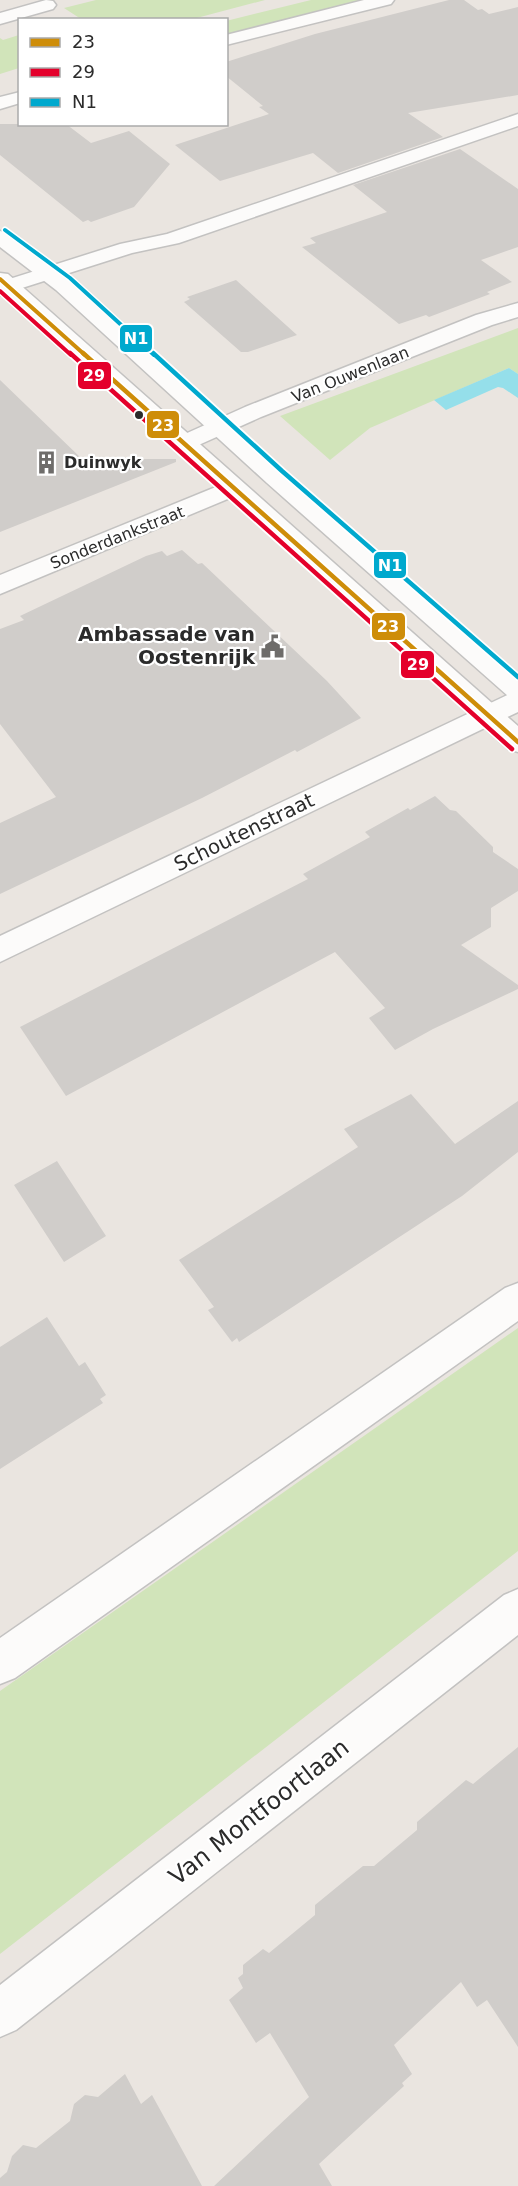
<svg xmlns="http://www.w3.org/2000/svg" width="518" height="2186" viewBox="0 0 518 2186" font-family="'DejaVu Sans',sans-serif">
<rect width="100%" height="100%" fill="#eae5e0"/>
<path fill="#d1e4ba" d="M96 0H265L189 20 81 19 64 8Z
M311 0H365L227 36 226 21Z
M19 35V68L0 74V38L3 40Z
M518 328V374L509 368 370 428 330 460 280 416Z
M518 1328V1551L0 1954V1691Z"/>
<path fill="#95dfea" d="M509 368 518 374V398L503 388 498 387 446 410 434 400Z"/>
<path fill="#d0cdca" d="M449 0H464L478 10 482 9 489 14 518 7V95L408 113 443 137 338 173 313 153 220 181 175 145 269 114 259 107 263 106 226 76V62L315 34Z
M0 124H66L91 143 129 131 170 164 134 207 91 222 88 220 83 222 0 155Z
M460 149 518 189V247L481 260 512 282 487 292 490 294 429 317 426 315 399 324 302 247 316 243 310 238 387 212 353 185Z
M236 280 297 335 248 352H241L184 302 190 299 187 297Z
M0 380 82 459H176V462L0 532Z
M182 550 198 564 202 563 327 681 361 718 297 752 295 750 202 798 0 894V823L56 797 0 724V629L24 620 20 616 146 556 162 551 167 556Z
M435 796 450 810 456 811 493 847V852L518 869V891L491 908V927L461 945 518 985V989L433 1029 395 1050 369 1018 385 1008 335 952 66 1096 20 1027 308 879 303 874 370 837 365 832 408 808 410 810Z
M411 1094 455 1144 518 1101V1152L462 1196 239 1342 237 1338 232 1342 208 1310 214 1307 179 1260 358 1147 344 1129Z
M57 1161 106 1236 64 1262 14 1185Z
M47 1317 79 1366 85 1362 106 1395 100 1399 103 1403 0 1469V1347Z
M518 1747V2047L487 2000 477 2007 461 1982 394 2045 412 2074 402 2083 404 2086 319 2164 332 2186H214L309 2097 270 2033 256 2043 229 2000 243 1988 238 1978 243 1974V1965L263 1949 269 1953 315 1915V1905L348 1878 363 1866H374L417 1830V1822L466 1780 473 1784Z
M125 2074 141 2104 152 2095 202 2186H0V2178L7 2172 12 2156 23 2145 36 2148 70 2121 74 2104 85 2095 98 2097Z"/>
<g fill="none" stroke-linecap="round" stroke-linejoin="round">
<defs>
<path id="street" d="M46 0 53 1 56 5 53 9 0 24V13Z
M364 0H394L391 4 226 45V35Z
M20 92V103L0 109V97Z
M518 114V126L179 243 132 253 0 295V282L120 244 167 234Z
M518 303V317L492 325 261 417 192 448 184 450 176 448 172 443 176 438 245 407 476 315Z
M233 480 242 483 245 488 242 493 0 594V575Z
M518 690V712L0 962V936Z
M518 1283V1321L15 1678 0 1684V1638L505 1288Z
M518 1589V1635L16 2030 0 2037V1985L504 1595Z"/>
<path id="secondary" d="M0 231 7 233 72 280 285 473 518 674V699L508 696 267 483 56 290 0 247Z
M0 273 8 274 518 726V752L508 749 0 290Z"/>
</defs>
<use href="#street" stroke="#c3c2c1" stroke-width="3"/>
<use href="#secondary" stroke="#c3c2c1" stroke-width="3"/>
<use href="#street" fill="#fcfbfa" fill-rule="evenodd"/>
<use href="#secondary" fill="#fcfbfa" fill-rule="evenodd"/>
<defs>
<path id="bus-1-far1" d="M0 279 85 355"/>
<path id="bus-1" d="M83 353 518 742"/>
<path id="bus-2-far1" d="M0 291 71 355"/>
<path id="bus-2" d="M70 353 512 749"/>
<path id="bus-3-far1" d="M5 230 70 278 154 355"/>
<path id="bus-3" d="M153 353 282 471 518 677"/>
</defs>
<use href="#bus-1-far1" stroke="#fff" stroke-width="7"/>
<use href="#bus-1" stroke="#fff" stroke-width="8"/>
<use href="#bus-2-far1" stroke="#fff" stroke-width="7"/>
<use href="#bus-2" stroke="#fff" stroke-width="8"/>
<use href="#bus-3-far1" stroke="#fff" stroke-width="7"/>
<use href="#bus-3" stroke="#fff" stroke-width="8"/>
<use href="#bus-1-far1" stroke="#ce8d09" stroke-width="4"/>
<use href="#bus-1" stroke="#ce8d09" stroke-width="4.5"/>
<use href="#bus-2-far1" stroke="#e4002b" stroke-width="4"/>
<use href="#bus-2" stroke="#e4002b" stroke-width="4.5"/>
<use href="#bus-3-far1" stroke="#00a9ce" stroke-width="4"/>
<use href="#bus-3" stroke="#00a9ce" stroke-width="4.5"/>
</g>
<defs>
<symbol id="building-bare" viewBox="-9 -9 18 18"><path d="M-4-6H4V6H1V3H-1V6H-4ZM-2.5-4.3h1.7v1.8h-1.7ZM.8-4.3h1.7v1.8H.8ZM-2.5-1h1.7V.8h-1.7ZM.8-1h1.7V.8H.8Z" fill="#6e6c6a" stroke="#fff" stroke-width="2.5" paint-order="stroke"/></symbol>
<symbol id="civic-bare" viewBox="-9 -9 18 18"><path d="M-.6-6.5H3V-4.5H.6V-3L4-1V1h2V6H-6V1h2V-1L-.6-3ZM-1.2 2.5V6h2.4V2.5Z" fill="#6e6c6a" stroke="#fff" stroke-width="2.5" paint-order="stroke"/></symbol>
</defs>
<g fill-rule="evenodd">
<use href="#building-bare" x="30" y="446" width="33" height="33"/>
<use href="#civic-bare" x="256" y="630" width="33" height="33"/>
</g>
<circle fill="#2b2b2b" stroke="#fff" stroke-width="2" cx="139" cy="415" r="5"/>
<g text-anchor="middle" stroke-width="4.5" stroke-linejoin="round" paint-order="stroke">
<g font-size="16" fill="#2b2b2b" stroke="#fff">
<text transform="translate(350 374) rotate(-22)" y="6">Van Ouwenlaan</text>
<text transform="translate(117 537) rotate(-22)" y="6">Sonderdankstraat</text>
</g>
<g font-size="16" font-weight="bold" fill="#2b2b2b" stroke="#fff" text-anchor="start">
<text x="64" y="468">Duinwyk</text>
</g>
<g font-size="20" font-weight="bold" fill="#2b2b2b" stroke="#fff" text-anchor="end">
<text x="255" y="641">Ambassade van<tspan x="255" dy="23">Oostenrijk</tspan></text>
</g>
<g font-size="20" fill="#2b2b2b" stroke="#fff">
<text transform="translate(244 832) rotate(-26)" y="7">Schoutenstraat</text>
</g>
<g font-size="24" fill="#2b2b2b" stroke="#fff">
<text transform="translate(259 1812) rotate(-38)" y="8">Van Montfoortlaan</text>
</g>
</g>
<g stroke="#fff" stroke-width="2">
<rect x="119" y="324" width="34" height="29" rx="6" fill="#00a9ce"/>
<rect x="77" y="361" width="35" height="29" rx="6" fill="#e4002b"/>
<rect x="146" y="410" width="34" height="29" rx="6" fill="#ce8d09"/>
<rect x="373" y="551" width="34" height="28" rx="6" fill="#00a9ce"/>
<rect x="371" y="612" width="35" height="29" rx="6" fill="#ce8d09"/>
<rect x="400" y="650" width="35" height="29" rx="6" fill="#e4002b"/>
</g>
<g font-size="16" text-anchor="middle" font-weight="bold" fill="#fff">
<text x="136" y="344">N1</text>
<text x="94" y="381">29</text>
<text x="163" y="431">23</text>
<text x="390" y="571">N1</text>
<text x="388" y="632">23</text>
<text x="418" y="670">29</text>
</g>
<rect x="18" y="18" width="210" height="108" fill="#ffffff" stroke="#aaaaaa" stroke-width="1.5"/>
<rect x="30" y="38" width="30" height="9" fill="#ce8d09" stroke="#aaaaaa" stroke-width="1.5"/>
<text x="72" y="48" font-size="18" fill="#2b2b2b">23</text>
<rect x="30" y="68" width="30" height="9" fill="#e4002b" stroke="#aaaaaa" stroke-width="1.5"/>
<text x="72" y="78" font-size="18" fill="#2b2b2b">29</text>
<rect x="30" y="98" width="30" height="9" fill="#00a9ce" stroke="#aaaaaa" stroke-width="1.5"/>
<text x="72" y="108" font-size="18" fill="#2b2b2b">N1</text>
</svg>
